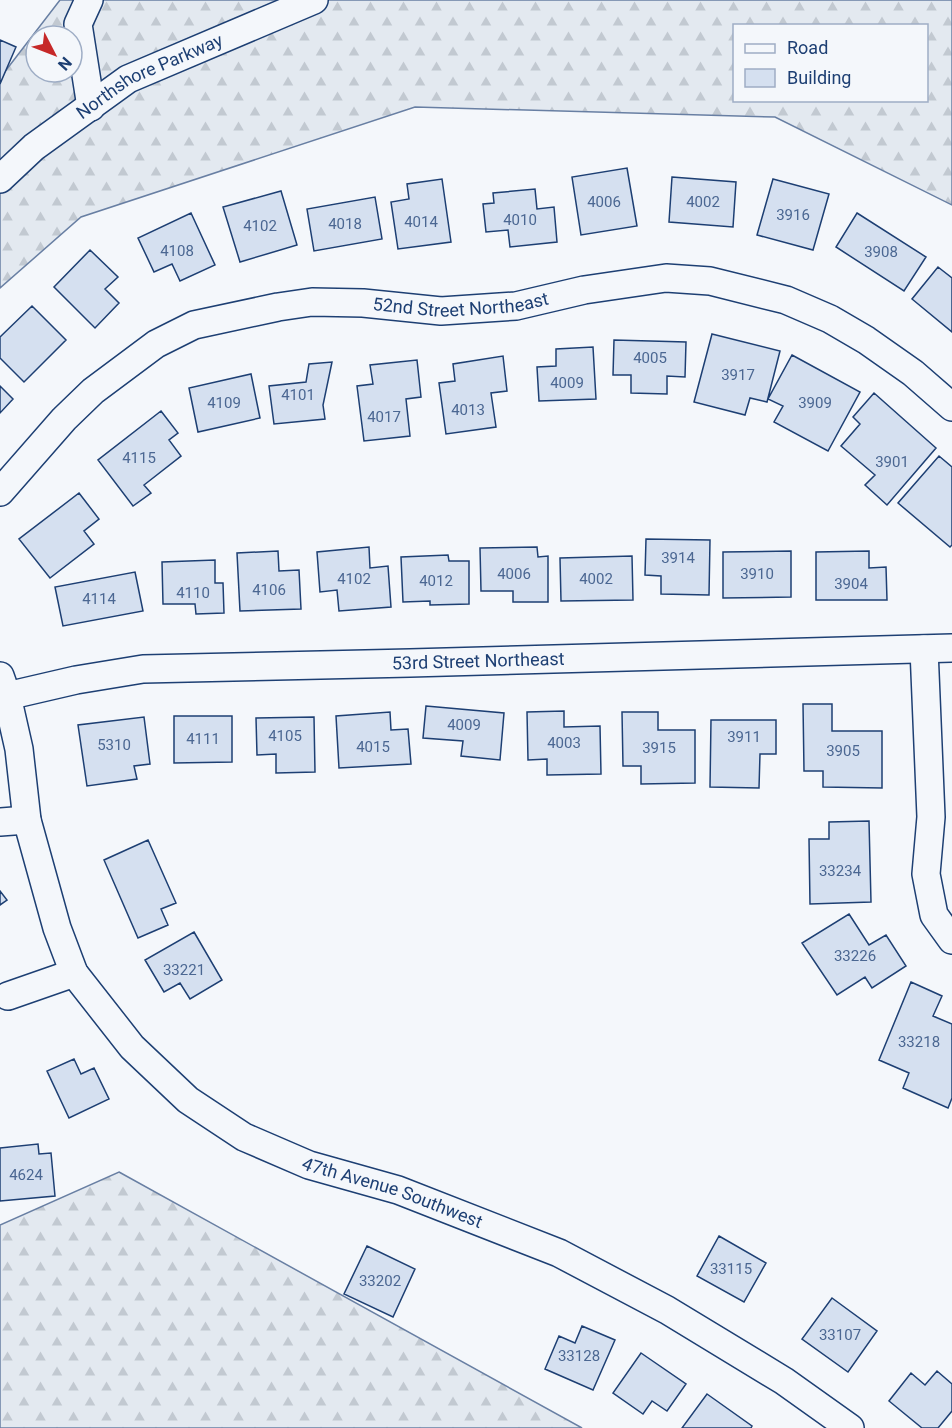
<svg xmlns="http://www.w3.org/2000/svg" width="952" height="1428" viewBox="0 0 952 1428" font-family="Roboto,sans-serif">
<defs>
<pattern id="forest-firs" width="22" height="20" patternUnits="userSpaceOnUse" patternTransform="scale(1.5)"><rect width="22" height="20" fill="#e3e9f0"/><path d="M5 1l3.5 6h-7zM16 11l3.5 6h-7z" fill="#c2c9d1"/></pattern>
</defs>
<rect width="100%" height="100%" fill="#f4f7fb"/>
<path fill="url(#forest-firs)" stroke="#687fa3" stroke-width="1.5" fill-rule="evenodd" d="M60 0H952V205L775 117 415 107 81 217 0 288V78ZM734 26H926V100H734ZM36 36H72V72H36Z
M119 1172 582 1428H0V1225Z"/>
<path fill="#d5e0f0" stroke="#1d3f73" stroke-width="1.5" d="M0 40 16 47 0 84Z
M627 168 637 226 581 235 572 177Z
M672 177 736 182 733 227 669 222Z
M442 179 451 242 398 249 391 202 409 199 407 184Z
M773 179 829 194 813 250 757 235Z
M535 189 537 209 554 207 557 242 510 247 508 230 486 232 483 204 494 203 493 193Z
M281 191 297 245 240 262 223 207Z
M375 197 382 239 314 251 307 209Z
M191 213 215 265 180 281 172 264 154 272 138 238Z
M857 213 926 257 904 291 836 247Z
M90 250 118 277 105 289 119 303 95 328 54 287Z
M938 267 952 278V332L912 299Z
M32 306 66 340 24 382 0 358V337Z
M712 334 780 351 767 402 750 398 745 415 694 402Z
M614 340 686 342 685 377 667 376V394L631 393V375H613Z
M593 347 596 399 539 401 537 367 556 366V349Z
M792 355 860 392 828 451 774 422 783 406 768 399Z
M503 356 507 391 491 393 496 427 446 434 439 383 455 381 453 364Z
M417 360 421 397 406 399 410 436 364 441 357 386 373 384 370 365Z
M332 362 323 405 325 419 274 424 269 386 306 382 309 364Z
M251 374 260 418 198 432 189 388Z
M0 386 13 399 0 413Z
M874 393 936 448 887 505 865 485 875 475 841 446 860 424 853 417Z
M161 411 178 433 169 440 181 456 144 485 151 493 133 506 98 460Z
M939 456 952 467V545L950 547 898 503Z
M79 493 99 519 84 531 94 544 50 578 19 539Z
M646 539 710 540 709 595 661 594V576L645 575Z
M369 547 370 568 388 566 391 607 339 611 337 590 320 592 317 552Z
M537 547 538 557 548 556V602H513V591H481L480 548Z
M278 551 279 571 299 570 301 609 240 611 237 553Z
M791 551V597L723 598V552Z
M869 551V568L886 567 887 600H816V552Z
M448 555 449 561H469V604L430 605V601L403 602 401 557Z
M632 556 633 600 561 601 560 558Z
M215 560V583H223L224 613 196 614 195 604H163L162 562Z
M135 572 143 611 63 626 55 587Z
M803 704H832V731H882V788L823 787V771H804Z
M426 706 504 713 500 760 461 756 463 741 423 738Z
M564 711V727L600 726 601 774 547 775V759L528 760 527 712Z
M390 712 391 730 408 729 411 764 339 768 336 716Z
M622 712H658V730H695V783L641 784V766H623Z
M174 716H232V762L174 763Z
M144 717 150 764 134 766 137 779 87 786 78 725Z
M314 717 315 772 276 773V754L257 755 256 718Z
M711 720H776V754H760L759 788 710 787Z
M869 821 871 902 810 904 809 839H829V822Z
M148 840 176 903 161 909 168 925 138 938 104 860Z
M0 891 7 900 0 905Z
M849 914 869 945 886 935 906 966 872 988 865 977 837 995 802 943Z
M194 932 222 980 190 999 180 983 164 992 145 960Z
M911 982 942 996 933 1016 952 1024V1098L948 1108 903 1088 909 1073 879 1060Z
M74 1059 81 1074 94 1068 109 1099 69 1118 47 1071Z
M38 1144 39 1154 51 1153 55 1196 0 1201V1148Z
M719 1236 766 1263 744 1302 697 1276Z
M367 1246 415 1269 393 1317 344 1294Z
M832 1298 877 1331 848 1372 802 1339Z
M582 1326 615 1340 593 1390 545 1369 559 1336 575 1343Z
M641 1353 686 1384 667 1411 652 1401 643 1414 613 1393Z
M937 1371 952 1384V1411L938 1428H922L889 1401 911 1373 925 1385Z
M707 1394 752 1426 751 1428H682Z"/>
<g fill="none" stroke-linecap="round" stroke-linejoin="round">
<defs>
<g id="minor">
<path d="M89 0 78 24 91 107"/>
<path id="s1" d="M0 179 34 147 128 79 314 0"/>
<path id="s2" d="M0 492 64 419 93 391 156 344 194 325 278 307 312 302 363 303 441 311 516 306 584 290 666 278 710 281 786 300 830 319 866 340 913 373 952 407"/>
<path d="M924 649 931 817 926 874 934 915 952 940"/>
<path id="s3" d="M0 676 7 696 19 749 27 820 57 928 74 973 132 1047 188 1100 244 1137 309 1165 398 1190 559 1253 667 1310 784 1381 850 1428"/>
<path id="s4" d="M7 696 76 680 143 669 410 663 952 648"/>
<path d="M0 822 27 820"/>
<path d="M8 996 74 973"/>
</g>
</defs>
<use href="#minor" stroke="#1d3f73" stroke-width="30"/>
<use href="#minor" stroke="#f4f7fb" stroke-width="27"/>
</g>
<g text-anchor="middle" stroke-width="4.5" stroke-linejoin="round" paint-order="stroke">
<g font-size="15" fill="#4b6792">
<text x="604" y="207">4006</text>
<text x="703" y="207">4002</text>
<text x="793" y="220">3916</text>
<text x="520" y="225">4010</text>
<text x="421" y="227">4014</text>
<text x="345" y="229">4018</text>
<text x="260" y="231">4102</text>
<text x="177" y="256">4108</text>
<text x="881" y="257">3908</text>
<text x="650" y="363">4005</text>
<text x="738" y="380">3917</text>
<text x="567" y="388">4009</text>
<text x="298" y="400">4101</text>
<text x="224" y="408">4109</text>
<text x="815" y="408">3909</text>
<text x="468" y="415">4013</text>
<text x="384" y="422">4017</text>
<text x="139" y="463">4115</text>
<text x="892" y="467">3901</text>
<text x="678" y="563">3914</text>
<text x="514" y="579">4006</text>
<text x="757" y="579">3910</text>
<text x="354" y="584">4102</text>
<text x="596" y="584">4002</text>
<text x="436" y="586">4012</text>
<text x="851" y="589">3904</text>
<text x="269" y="595">4106</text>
<text x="193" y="598">4110</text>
<text x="99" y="604">4114</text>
<text x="464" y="730">4009</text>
<text x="285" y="741">4105</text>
<text x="744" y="742">3911</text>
<text x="203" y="744">4111</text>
<text x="564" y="748">4003</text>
<text x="114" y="750">5310</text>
<text x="373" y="752">4015</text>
<text x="659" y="753">3915</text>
<text x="843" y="756">3905</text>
<text x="840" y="876">33234</text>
<text x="855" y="961">33226</text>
<text x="184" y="975">33221</text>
<text x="919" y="1047">33218</text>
<text x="26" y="1180">4624</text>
<text x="731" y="1274">33115</text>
<text x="380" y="1286">33202</text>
<text x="840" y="1340">33107</text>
<text x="579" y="1361">33128</text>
</g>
<g font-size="18" fill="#1d3f73" stroke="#f4f7fb">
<text dy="6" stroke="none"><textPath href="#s1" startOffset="183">Northshore Parkway</textPath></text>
<text dy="6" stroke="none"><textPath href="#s2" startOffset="528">52nd Street Northeast</textPath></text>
<text dy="6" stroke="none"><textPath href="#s4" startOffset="474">53rd Street Northeast</textPath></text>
<text dy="6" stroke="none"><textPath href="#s3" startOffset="704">47th Avenue Southwest</textPath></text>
</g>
</g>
<rect x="733" y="24" width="195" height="78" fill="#f4f7fb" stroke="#9eadc5" stroke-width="1.5"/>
<rect x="745" y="44" width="30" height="9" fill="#f4f7fb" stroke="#9eadc5" stroke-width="1.5"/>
<text x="787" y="54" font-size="18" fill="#1d3f73">Road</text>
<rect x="745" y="69" width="30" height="18" fill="#d5e0f0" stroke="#9eadc5" stroke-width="1.5"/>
<text x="787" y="84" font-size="18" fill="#1d3f73">Building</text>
<g transform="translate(54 54) rotate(132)"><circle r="28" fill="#f4f7fb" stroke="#9eadc5" stroke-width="1.5"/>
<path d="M0-4.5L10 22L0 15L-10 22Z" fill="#c62828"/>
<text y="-9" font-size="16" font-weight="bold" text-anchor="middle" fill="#1d3f73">N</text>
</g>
</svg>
